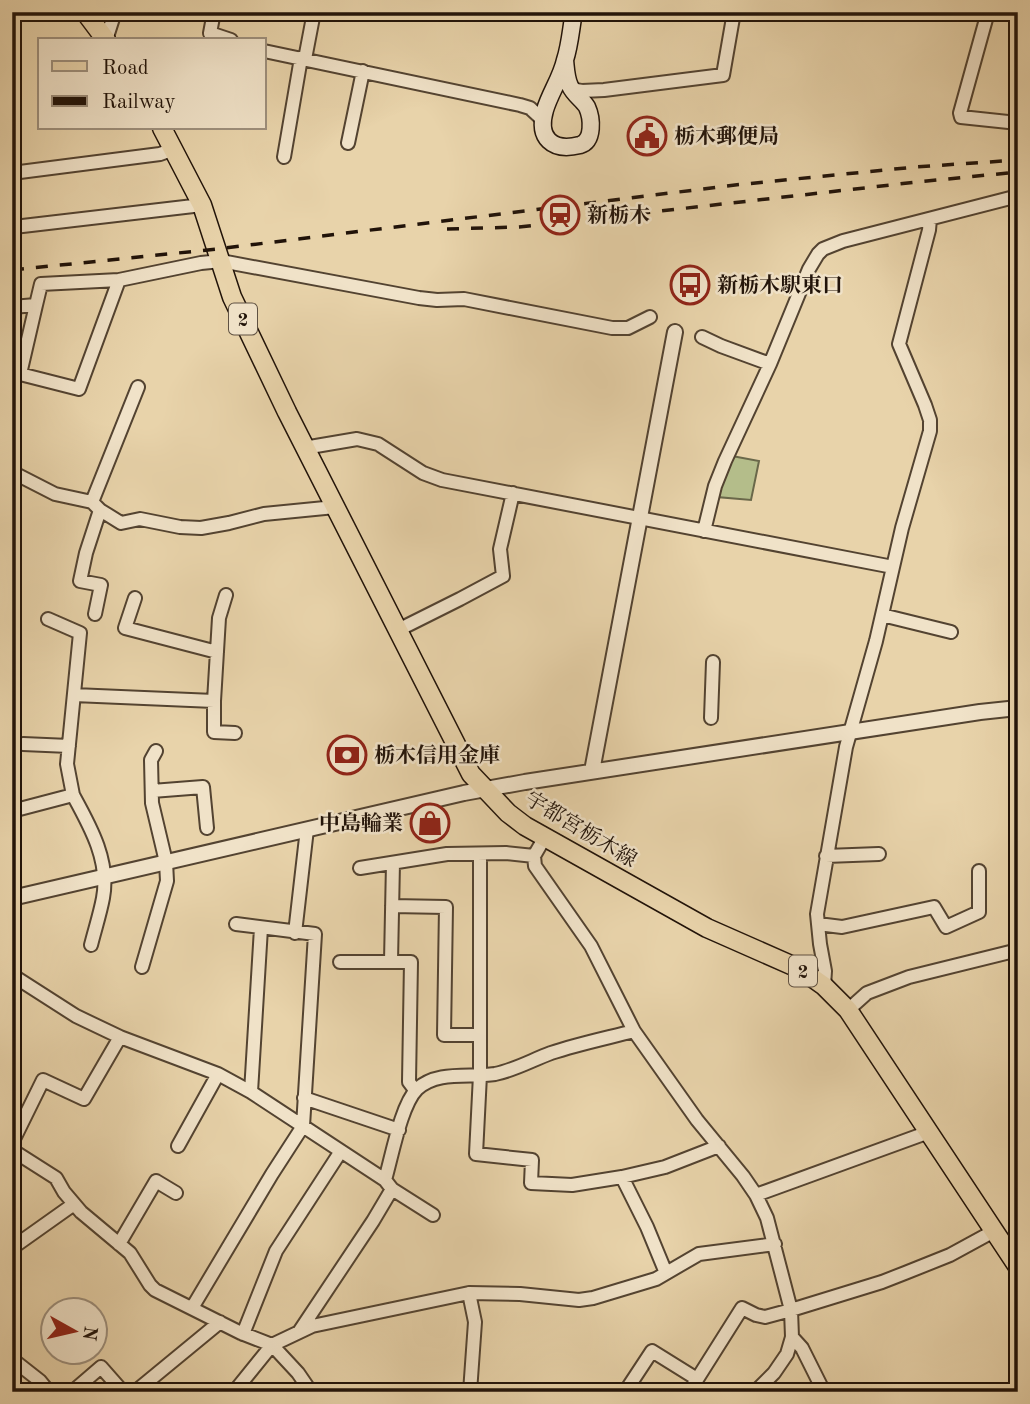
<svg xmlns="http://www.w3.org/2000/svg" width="1030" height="1404" viewBox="0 0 1030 1404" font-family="'Old Standard TT','Noto Serif JP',serif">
<rect width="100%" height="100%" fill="#e8d3aa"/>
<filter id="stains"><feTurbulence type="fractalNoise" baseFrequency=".00286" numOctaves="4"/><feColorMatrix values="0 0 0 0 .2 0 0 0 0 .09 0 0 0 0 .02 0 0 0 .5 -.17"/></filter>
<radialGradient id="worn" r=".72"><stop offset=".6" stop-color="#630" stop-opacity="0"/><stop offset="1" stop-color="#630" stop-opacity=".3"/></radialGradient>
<path fill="#b4bd8a" stroke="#6a684a" stroke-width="2" d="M732 456 759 461 751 500 717 497Z"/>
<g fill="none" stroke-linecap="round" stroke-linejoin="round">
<defs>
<path id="minor" d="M214 12 210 33 231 40
M988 12 960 113 961 117 1018 123
M106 40 115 12
M264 51 520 105 530 108 543 120
M305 59 314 12
M571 89 582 91 604 90 723 75 734 12
M348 143 363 71
M284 157 301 58
M12 173 160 154 174 149
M12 222 14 227 202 205
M36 305 20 374 79 389 119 280 201 263 221 261 419 298 437 300 464 299 612 328H628L650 317
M12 307 36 305 41 284 119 280
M702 337 721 346 770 364
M304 448 357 439 378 444 423 473 442 480 893 567
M12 472 55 494 92 502 100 510 121 523 140 519 180 527 201 528 229 523 264 514 335 507
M92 502 138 387
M704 531 715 486 725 461 770 364 809 269 818 254 823 249 843 241 1018 196
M135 598 125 628 217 652
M95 614 101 585 80 581 86 553 100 510
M882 615 951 632
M48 619 80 633 67 764 73 795
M398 630 460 599 503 576 500 549 513 493
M74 695 214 701V732L235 733
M214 701 219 618 226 595
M711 718 713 662
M23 744 69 746
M152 791 203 787 207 828
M12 811 73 795C90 826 110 861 103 898 100 914 95 929 91 945
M545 837 534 856 535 866 591 946 634 1031 697 1120 743 1176 756 1195 767 1218 791 1310 792 1337 787 1354 774 1373 755 1392
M480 854V1075L476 1154 532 1160 531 1183 572 1185 622 1177 665 1167 719 1146
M826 856 879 854
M360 868 447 854 506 853 534 856
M392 906 446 907 444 1035H480
M818 924 842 927 934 907 946 927 979 912V871
M295 933 307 829
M391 961 393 863
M340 962H411L409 1082 415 1090
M142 967 167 881 166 862 152 803 151 760 156 751
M12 975 76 1016 120 1037 218 1074 251 1092 385 1180 392 1189 433 1215
M824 986 825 971 820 944 817 914 846 747 876 641 902 528 930 431V420L925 405 899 344 929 230 930 219
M848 1010 867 993 909 977 1018 950
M251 1092 261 928
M304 1098 399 1130
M12 1143 43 1080 84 1099 120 1037
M178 1146 218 1074
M12 1150 56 1178 64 1192 81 1212 130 1253 150 1285 155 1290 241 1333 272 1345 298 1373 311 1392
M622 1177 647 1227 666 1273
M385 1180C392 1156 401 1105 417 1089 438 1070 469 1078 495 1074 515 1070 532 1060 551 1053 578 1044 607 1038 634 1031
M756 1195 929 1132
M119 1244 156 1181 176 1193
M12 1248 74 1204
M469 1293 475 1322 470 1392
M192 1308 272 1174 303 1126 315 934 236 924
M299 1332 373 1221 392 1189
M243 1334 276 1251 341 1151
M792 1337 802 1348 824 1392
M12 1359 40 1381 49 1392
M72 1392 101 1367 123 1392
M135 1392 220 1322
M234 1392 272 1345 312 1326 469 1293 520 1294 579 1300 593 1298 656 1279 699 1254 775 1244
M625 1392 652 1351 697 1379
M689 1392 742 1308 756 1315 765 1317 791 1310 882 1282 905 1273 950 1255 994 1231"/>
<path id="tertiary" d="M592 771 675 332
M12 898 464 793 525 782 980 712 1018 708"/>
<path id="secondary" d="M565 60C566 69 566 78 570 86 574 95 582 99 587 107 592 118 594 141 580 145 552 152 537 138 545 110 550 93 561 78 565 60 570 45 571 28 574 12"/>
<path id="primary" d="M85 12 106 40
M162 128 202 205 232 297 287 412 471 774 508 813 525 826 707 928 800 969 824 986 848 1010 1018 1267"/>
</defs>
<use href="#minor" stroke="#534331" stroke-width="16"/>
<use href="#tertiary" stroke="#534331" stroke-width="18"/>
<use href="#secondary" stroke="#211309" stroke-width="19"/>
<use href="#primary" stroke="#211309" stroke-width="21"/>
<use href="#minor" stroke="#f0e2c8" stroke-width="12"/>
<use href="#tertiary" stroke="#f0e2c8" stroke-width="14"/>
<use href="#secondary" stroke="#f0e2c8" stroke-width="16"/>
<use href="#primary" stroke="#e8d3aa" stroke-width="18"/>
<path stroke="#211309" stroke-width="3.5" stroke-dasharray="12 12" stroke-linecap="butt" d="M447 229 519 227 917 182 1018 172
M12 270 217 249 735 185 915 167 1018 160"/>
</g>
<defs>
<symbol id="civic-ring" viewBox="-11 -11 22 22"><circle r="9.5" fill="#f0e2c8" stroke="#8f2418" stroke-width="1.5"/><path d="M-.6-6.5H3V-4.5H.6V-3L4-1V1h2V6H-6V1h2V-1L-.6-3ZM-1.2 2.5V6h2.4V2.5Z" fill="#8f2418"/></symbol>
<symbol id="station-ring" viewBox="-11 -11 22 22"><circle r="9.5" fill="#f0e2c8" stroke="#8f2418" stroke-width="1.5"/><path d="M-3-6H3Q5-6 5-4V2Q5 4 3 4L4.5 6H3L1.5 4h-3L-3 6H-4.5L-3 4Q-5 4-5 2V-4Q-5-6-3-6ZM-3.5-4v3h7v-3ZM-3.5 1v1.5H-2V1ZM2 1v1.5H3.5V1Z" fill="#8f2418"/></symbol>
<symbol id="bus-ring" viewBox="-11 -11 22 22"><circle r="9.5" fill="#f0e2c8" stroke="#8f2418" stroke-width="1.5"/><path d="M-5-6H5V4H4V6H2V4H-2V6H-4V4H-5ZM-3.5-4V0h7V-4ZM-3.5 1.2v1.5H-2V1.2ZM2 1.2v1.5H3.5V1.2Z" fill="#8f2418"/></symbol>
<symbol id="bank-ring" viewBox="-11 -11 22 22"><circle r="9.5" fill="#f0e2c8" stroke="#8f2418" stroke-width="1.5"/><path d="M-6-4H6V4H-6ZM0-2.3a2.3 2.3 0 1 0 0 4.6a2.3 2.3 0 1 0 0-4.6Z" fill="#8f2418"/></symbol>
<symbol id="shop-ring" viewBox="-11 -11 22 22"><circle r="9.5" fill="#f0e2c8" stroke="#8f2418" stroke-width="1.5"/><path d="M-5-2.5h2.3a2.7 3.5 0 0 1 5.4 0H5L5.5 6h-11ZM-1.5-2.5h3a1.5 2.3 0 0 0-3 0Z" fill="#8f2418"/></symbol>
</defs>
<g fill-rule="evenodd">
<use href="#civic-ring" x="625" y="114" width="44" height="44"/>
<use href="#station-ring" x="538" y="193" width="44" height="44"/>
<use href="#bus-ring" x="668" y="263" width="44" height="44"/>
<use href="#bank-ring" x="325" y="733" width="44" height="44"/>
<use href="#shop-ring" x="408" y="801" width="44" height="44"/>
</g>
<g text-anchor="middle" stroke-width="5" stroke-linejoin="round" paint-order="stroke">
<g fill="#f0e2c8" stroke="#5f5142" stroke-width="2">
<rect x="229" y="303.5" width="28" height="31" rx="5"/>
<rect x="789" y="955.5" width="28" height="31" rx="5"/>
</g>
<g font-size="19" font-weight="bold" fill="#211309">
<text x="243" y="326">2</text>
<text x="803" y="978">2</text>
</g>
<g font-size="21" font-weight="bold" fill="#211309" stroke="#f0e2c8" text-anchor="start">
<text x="674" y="143">栃木郵便局</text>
<text x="587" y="222">新栃木</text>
<text x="717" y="292">新栃木駅東口</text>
<text x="374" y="762">栃木信用金庫</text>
<text x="403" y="830" text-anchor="end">中島輪業</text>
</g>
<g font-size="21" fill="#211309" stroke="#f0e2c8">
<text transform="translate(581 829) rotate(31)" y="7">宇都宮栃木線</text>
</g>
</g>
<rect width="1030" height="1404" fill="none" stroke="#e8d3aa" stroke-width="42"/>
<rect x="14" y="14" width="1002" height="1376" fill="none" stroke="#211309" stroke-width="3.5"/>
<rect x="21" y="21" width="988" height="1362" fill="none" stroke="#211309" stroke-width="2"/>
<rect x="38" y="38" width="228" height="91" fill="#f0e2c8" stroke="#9d8f7c" stroke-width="2"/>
<rect x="52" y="61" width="35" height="10" fill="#e8d3aa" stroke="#9d8f7c" stroke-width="2"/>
<text x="102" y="74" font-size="21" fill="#211309">Road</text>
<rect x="52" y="96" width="35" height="10" fill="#211309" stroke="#9d8f7c" stroke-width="2"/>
<text x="102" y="108" font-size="21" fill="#211309">Railway</text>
<g transform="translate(74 1331) rotate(98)"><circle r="33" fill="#f0e2c8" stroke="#9d8f7c" stroke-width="2"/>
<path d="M0-5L12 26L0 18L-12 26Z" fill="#8f2418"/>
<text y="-10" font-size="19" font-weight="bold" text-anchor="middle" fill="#211309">N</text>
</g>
<rect width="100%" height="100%" filter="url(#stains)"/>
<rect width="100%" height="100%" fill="url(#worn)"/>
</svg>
